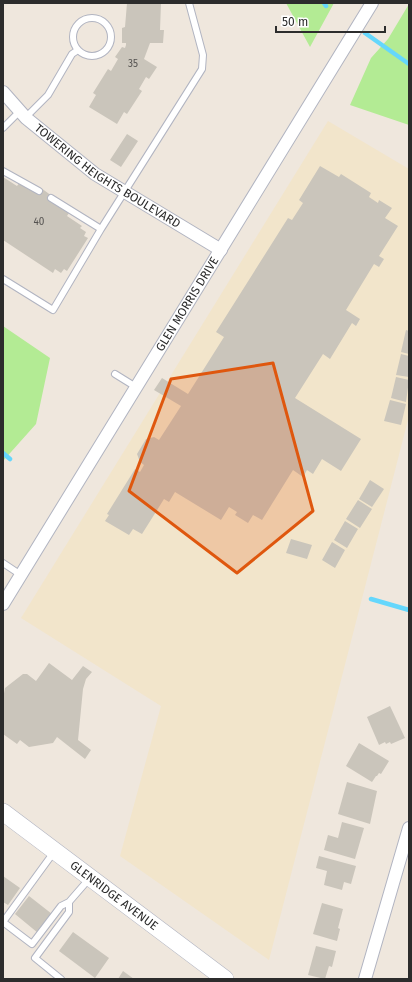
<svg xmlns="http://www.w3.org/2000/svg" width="412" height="982" viewBox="0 0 412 982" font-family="'Fira Sans',sans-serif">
<rect width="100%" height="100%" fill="#efe7dd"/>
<path fill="#f2e5cb" d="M328 121 409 169V416L269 960 120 856 161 706 21 618Z"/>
<path fill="#b3eb94" d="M286 3H334L310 47Z
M409 4V125L350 105 371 58 388 39Z
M3 326 50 358 36 424 3 461Z"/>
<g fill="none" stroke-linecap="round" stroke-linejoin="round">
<path stroke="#65d7fc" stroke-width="4.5" d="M324 3 326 6
M365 33 409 64
M3 453 10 459
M371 599 409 610"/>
</g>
<path fill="#cac5bb" d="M127 3H161L160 30H164L163 43H150L144 59 157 67 149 79 146 77 139 89 142 91 127 114 124 112 117 124 89 107 96 95 93 93 108 69 111 71 118 59 115 57 122 47 125 48 126 45V43H122V28L125 27Z
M127 134 138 141 121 167 110 160Z
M320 166 339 177 341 174 371 193 369 197 378 203 379 200 392 208 385 218 398 226 379 256 384 259 379 267 374 264 346 310 360 319 356 326 352 323 330 359 323 354 295 398 361 439 341 471 322 459 313 474 307 470 303 477 293 470 262 520 253 515 248 523 235 515 237 512 229 507 221 520 175 492 169 502 164 499 142 534 133 529 129 535 105 521 109 515 107 514 135 469 140 472 144 465 140 462 137 454 146 439 154 437 159 440 181 406 154 390 162 378 188 394 224 337 216 332 288 218 292 220 303 203 299 200Z
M3 177 17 186 20 182 38 193 41 188 52 196 50 201 69 213 67 216 82 226 80 228 86 232 84 236 88 238 67 271 64 269 61 273 55 269 53 273 3 240Z
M406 330 409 331V354L401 352Z
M401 354 409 356V377L396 375Z
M396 377 409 380 406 402 391 398Z
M390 400 406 404 401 425 384 421Z
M370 480 384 489 372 507 359 499Z
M358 500 372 509 360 528 346 519Z
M345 521 358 529 347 548 334 540Z
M291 539 312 545 307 559 286 553Z
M332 542 345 550 335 568 322 560Z
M49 663 72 680 83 666 92 672 86 679 83 689 78 740 91 750 85 759 57 737 53 743 29 747 20 740 17 744 3 734V699L5 688 23 674H27L36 681Z
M390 706 405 738 391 744 390 742 386 744 385 742 379 745 367 717Z
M359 743 389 761 381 774 379 773 377 776H376L372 782 346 766Z
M347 782 377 791 370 824 338 814Z
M342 822 364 828 355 859 324 850 328 835 338 838Z
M319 856 356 866 351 884 344 882 342 890 324 885 327 871 316 868Z
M3 876 20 888 8 905 3 902Z
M29 896 52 914 38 933 15 914Z
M322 903 343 909 338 928 340 929 337 941 313 934Z
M73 932 109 958 95 978 59 951Z
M316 946 336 951 332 967 329 966 325 979 308 975Z
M123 971 134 979H118Z"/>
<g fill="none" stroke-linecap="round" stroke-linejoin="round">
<defs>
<path id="service" d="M73 37a19 19 0 1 1 38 0a19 19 0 1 1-38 0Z
M26 117 48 95 72 54 78 50
M3 128 20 111
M3 171 39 191
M51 198 101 229
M3 279 53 310 101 229 202 69 203 55 189 3
M115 374 136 387
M3 563 21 575
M3 922 32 944 61 906 69 902
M3 922 54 852
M61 979 35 958 69 912V902L89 879"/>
<g id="minor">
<path id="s1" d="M3 92 26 118 95 174 221 250"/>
<path id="s2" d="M3 604 372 3"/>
<path d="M365 979 409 828"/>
</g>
<g id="secondary">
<path id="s3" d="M3 812 225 979"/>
</g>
</defs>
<use href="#service" stroke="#b1b4c1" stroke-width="8"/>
<use href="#minor" stroke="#b1b4c1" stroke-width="14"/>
<use href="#secondary" stroke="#b1b4c1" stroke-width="18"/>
<use href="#service" stroke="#fff" stroke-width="6"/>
<use href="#minor" stroke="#fff" stroke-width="12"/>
<use href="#secondary" stroke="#fff" stroke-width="17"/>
</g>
<path fill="#df570e" fill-opacity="0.2" stroke="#df570e" stroke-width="3" stroke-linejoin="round" d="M273 363 313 511 237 573 129 491 171 379Z"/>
<g text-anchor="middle" stroke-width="4" stroke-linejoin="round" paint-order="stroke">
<g font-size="10" fill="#545250">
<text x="133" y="67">35</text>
<text x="39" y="225">40</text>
</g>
<g font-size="12" fill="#2c2c2c" stroke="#fff">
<text dy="4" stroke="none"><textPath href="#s1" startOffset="135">TOWERING HEIGHTS BOULEVARD</textPath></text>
<text dy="4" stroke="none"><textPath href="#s2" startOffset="352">GLEN MORRIS DRIVE</textPath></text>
<text dy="4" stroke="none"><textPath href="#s3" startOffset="139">GLENRIDGE AVENUE</textPath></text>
</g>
</g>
<rect width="412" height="982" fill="none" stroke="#2c2c2c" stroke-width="8"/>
<path d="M276 26v6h109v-6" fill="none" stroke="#2c2c2c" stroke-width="2"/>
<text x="282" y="26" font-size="12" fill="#2c2c2c" stroke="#ffffff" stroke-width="3" paint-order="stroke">50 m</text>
</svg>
